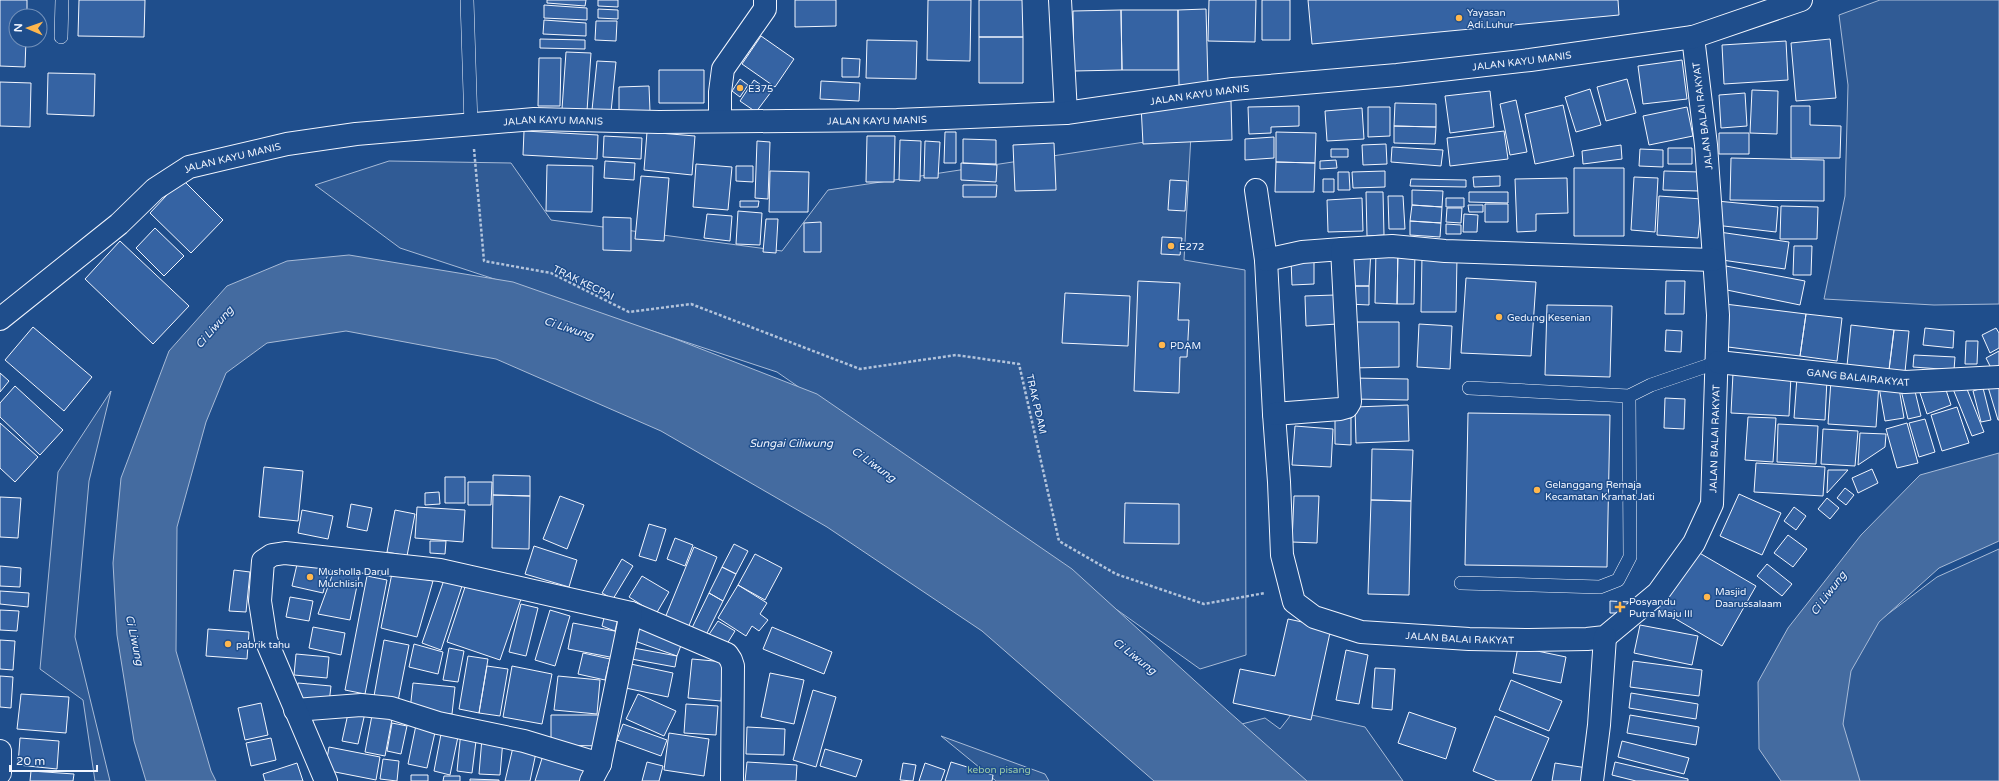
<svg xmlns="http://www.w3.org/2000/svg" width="1999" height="781" viewBox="0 0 1999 781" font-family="'Varela Round',sans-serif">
<rect width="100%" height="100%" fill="#1f4e8c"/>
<path fill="#305b95" stroke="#a8bbd7" d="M1880 0H1999V304L1934 305 1824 299 1845 196 1848 85 1839 15Z
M1191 135 1184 260 1245 270 1246 655 1200 669 1005 530 777 372 400 248 315 185 389 161 511 163 551 220 782 251 828 190Z
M111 391 89 481 75 637 110 781H95L83 700 40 669 58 472Z
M1999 549V781H1849L1835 654 1937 577Z
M1294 711 1365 727 1403 781H1295L1238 725 1265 718 1280 729Z
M941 736 1045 774 1049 781H996Z"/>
<path fill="#446ba0" stroke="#a8bbd7" d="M349 255 513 282 673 338 817 394 1072 569 1228 711 1307 781H1154L982 631 827 527 661 431 496 359 346 331 267 343 226 373 206 422 177 527 176 651 211 771 216 781H146L134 741 117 635 113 563 121 478 169 351 227 286 287 261Z
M1999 453V541L1939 568 1879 622 1851 671 1843 724 1860 781H1781L1759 749 1758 682 1788 628 1861 535 1920 475Z"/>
<path fill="#3563a3" stroke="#f2f6ff" d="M0 0H27V16H16V40H26L25 67 0 66Z
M79 0H145L144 37 78 36Z
M547 0H586L585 6 547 3Z
M598 0H618V7L598 6Z
M795 0H836V26L795 27Z
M928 0H971L970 61 927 60Z
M979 0H1022L1023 37H979Z
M1209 0H1256L1255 42 1208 41Z
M1262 0H1290V40H1262Z
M1308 0H1618L1619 15 1312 44Z
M544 5 587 8V20L544 18Z
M598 9 618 10V19L598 18Z
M1206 9 1208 84 1179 85 1178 10Z
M1121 10H1178V70H1122Z
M1121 10 1122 70 1074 71 1073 11Z
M544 20 586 23V36L543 34Z
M596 21H617L616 41 595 40Z
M761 36 794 59 775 87 742 64Z
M979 37H1023V83H979Z
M540 39 585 40V49L540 48Z
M1830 39 1836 98 1796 101 1791 43Z
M867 40 917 41 916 79 866 78Z
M1786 41 1788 80 1724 84 1722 45Z
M566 52 591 53 587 111 562 109Z
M539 58H561L560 106H538Z
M842 58 860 59 859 77H842Z
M1682 60 1687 99 1643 104 1638 66Z
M597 61 616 62 611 112 592 110Z
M659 70H704V103H659Z
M48 73 95 74 94 116 47 114Z
M740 79 748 85 740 97 732 91Z
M1627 79 1636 113 1606 121 1597 87Z
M754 80 771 92 756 112 740 101Z
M821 81 860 83 859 101 820 99Z
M0 82 31 83 30 127 0 126Z
M649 86 650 111H619V87Z
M1590 89 1601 125 1576 132 1565 97Z
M1752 90 1778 91 1777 134 1750 133Z
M1490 91 1494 127 1450 133 1445 96Z
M1745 93 1747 126 1721 128 1719 95Z
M1516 100 1527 152 1510 155 1500 104Z
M1231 101 1232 140 1143 144 1141 105Z
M1395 103 1436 104V127L1394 126Z
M1563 105 1574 156 1535 164 1525 114Z
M1299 106V126L1271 127V133L1249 134 1248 107Z
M1791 106H1810V125L1841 126 1840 158H1791Z
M1368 107H1390V136L1368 137Z
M1687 107 1693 136 1649 145 1643 116Z
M1362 108 1364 139 1327 141 1325 111Z
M1394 126 1436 127 1435 144 1394 143Z
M524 131 598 135 597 159 523 155Z
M1504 131 1508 159 1450 166 1447 138Z
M647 132 695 136 692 175 644 170Z
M945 132H956V163H944Z
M1276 132 1316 133 1315 163 1276 162Z
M1719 133H1749V154H1719Z
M604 136 642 138 641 159 603 157Z
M867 136H895L894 182H866Z
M1274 137V158L1245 160V139Z
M963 139 996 140V164L963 163Z
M900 140 921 141 920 181 899 180Z
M757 141 770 142 768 199 755 198Z
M925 141 940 142 938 178H924Z
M1054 143 1056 190 1015 191 1013 145Z
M1386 144 1387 164 1363 165 1362 145Z
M1621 145 1622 159 1583 164 1582 151Z
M1392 147 1443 150 1441 166 1391 162Z
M1668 148H1692V164H1668Z
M1331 149H1348V157H1331Z
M1640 149 1663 150V167L1639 166Z
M1731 158 1824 160V201L1730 200Z
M1336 160 1337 168 1320 169V161Z
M605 161 635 163 634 180 604 178Z
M1276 162 1315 163 1314 192H1275Z
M961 163 997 165 996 182 961 180Z
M696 164 732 167 728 210 693 207Z
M547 165 593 166 592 212 546 211Z
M736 166H753V182L736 181Z
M1574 168H1624V236H1574Z
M770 171 809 172 808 212H769Z
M1385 171V187L1353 188 1352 172Z
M1664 171 1700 172 1699 191 1663 190Z
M1338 172H1349L1350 190H1338Z
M641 176 669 178 664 241 635 239Z
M1500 176V186L1474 187 1473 177Z
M1634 177 1658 178 1655 232 1631 230Z
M1567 178 1568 213 1536 214V231L1517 232 1515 179Z
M182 179 223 220 191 253 150 213Z
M1323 179H1334V192H1323Z
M1411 179 1466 180V187L1410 186Z
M1170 180 1187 181 1185 211 1168 210Z
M963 185H997L996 197H963Z
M1412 190 1443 191 1442 207 1412 205Z
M1366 192H1383L1384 235 1367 236Z
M1469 192H1508V203L1469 202Z
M1388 196H1403L1405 229H1389Z
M1659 196 1702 199 1698 238 1657 235Z
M1362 198 1363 231 1328 232 1327 200Z
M1446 198H1464V207H1446Z
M740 201H759L758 207H740Z
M1717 201 1778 207 1776 232 1715 225Z
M1485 204H1508V222H1485Z
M1412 205 1442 207 1441 223 1410 221Z
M1468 205H1483V212H1469Z
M1781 206 1818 207 1817 239H1780Z
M1447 208H1462L1461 223 1446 222Z
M738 211 762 213 760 245 736 244Z
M707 214 732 216 730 241 704 238Z
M1464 214 1478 215 1477 232H1463Z
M603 217 631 218V251L603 250Z
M766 219H778L776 253 763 252Z
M1410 221 1441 223 1440 237 1410 235Z
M821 222V252H804V223Z
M1446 224 1461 225V234H1446Z
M155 228 184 256 164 276 136 248Z
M1719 232 1789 242 1785 269 1715 259Z
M1162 237 1182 238 1180 255 1161 254Z
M120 241 189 306 153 344 85 279Z
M1794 246H1812L1811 275H1793Z
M1376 248H1398L1397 304 1375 303Z
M1398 248 1415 249 1414 304H1397Z
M1350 249H1371L1369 286H1348Z
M1422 256 1457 257 1456 312H1421Z
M1314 259V284L1292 285 1291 260Z
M1726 266 1805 281 1800 305 1722 289Z
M1466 278 1536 282 1531 356 1461 353Z
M1138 281 1180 283 1178 320H1189L1187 357H1180L1179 393 1134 391Z
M1666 281H1685L1684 314H1665Z
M1348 286H1369V305L1348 304Z
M1065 293 1130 296 1128 346 1062 343Z
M1335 295 1337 324 1306 326 1305 296Z
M1725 304 1806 314 1800 356 1720 346Z
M1547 305 1612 306 1610 377 1545 375Z
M1806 314 1842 318 1837 361 1800 356Z
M1351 322H1399V367L1352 368Z
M1419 324 1452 326 1450 369 1417 367Z
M1851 325 1894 330 1889 370 1847 366Z
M33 327 92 377 64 411 5 360Z
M1925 328 1954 331 1953 348 1923 345Z
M1996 328 1999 333V348L1990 353 1982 335Z
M1666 330 1682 331 1681 352 1665 351Z
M1894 330 1909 331 1905 372 1889 370Z
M1966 341H1978L1977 364H1965Z
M1999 351V372L1994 374 1986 358Z
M1914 355 1955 357 1954 370 1913 367Z
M0 373 9 381 0 392Z
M1733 373 1791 376 1789 416 1731 413Z
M1797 377 1827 379 1825 420 1794 418Z
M1352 378 1408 379V400L1352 399Z
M1963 379 1984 432 1972 436 1951 384Z
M1831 380 1879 383 1876 427 1828 424Z
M1943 381 1951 405 1927 414 1919 390Z
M1898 382 1904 418 1885 421 1879 387Z
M1913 383 1921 416 1908 419 1900 386Z
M1999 383V420H1998L1988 387Z
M15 386 63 430 40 455 0 417V403Z
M1983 388 1991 420 1981 422 1973 391Z
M1665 398 1685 399 1684 429 1664 428Z
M1408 405 1409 441 1356 443 1355 407Z
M1957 407 1969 443 1942 451 1931 415Z
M1468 413 1610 415 1607 567 1465 565Z
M1335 417 1351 418V445L1335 444Z
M1748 417 1776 418 1773 462 1745 460Z
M1925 419 1935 452 1919 457 1909 423Z
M0 423 38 457 15 482 0 468Z
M1907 423 1918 463 1897 468 1886 429Z
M1778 424 1818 426 1816 464 1777 462Z
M1295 426 1333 429 1331 467 1292 465Z
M1823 429 1858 431 1855 466 1821 464Z
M1860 433 1886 434 1885 447 1858 465Z
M1372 449 1413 450 1411 501 1371 500Z
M1756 463 1825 467 1823 496 1754 492Z
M264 467 303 471 298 521 259 517Z
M1872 469 1878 483 1858 493 1852 478Z
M1828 470H1848L1827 493Z
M493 475 530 476V496L493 495Z
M445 477H465V503H445Z
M468 482H492L491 505H468Z
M1845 488 1854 495 1846 505 1837 498Z
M439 492 440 504 425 505V493Z
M1739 494 1781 513 1762 555 1720 536Z
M493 495 530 496 529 549 492 548Z
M560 496 584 505 567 549 543 539Z
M1294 496H1319L1317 543 1292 542Z
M0 497 21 498 18 538 0 537Z
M1827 498 1839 508 1830 519 1818 509Z
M1371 500 1411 501 1409 595 1368 594Z
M1125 503 1179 504V544L1124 543Z
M351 504 372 508 367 531 347 527Z
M417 507 465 510 463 542 415 538Z
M1794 507 1806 516 1796 530 1784 521Z
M302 510 333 516 328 539 298 533Z
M395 510 415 514 407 556 387 552Z
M649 524 666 529 656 561 639 556Z
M1788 535 1807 549 1793 567 1774 553Z
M675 538 693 545 685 566 667 559Z
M430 541H446L445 554 430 553Z
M734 544 748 551 736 574 722 567Z
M534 546 577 560 569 587 525 574Z
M694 547 717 557 688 628 665 618Z
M1691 548 1756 586 1722 646 1657 608Z
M755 554 782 568 765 600 738 585Z
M622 559 633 566 613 599 602 593Z
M298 560 329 568 323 593 292 586Z
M1767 564 1792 584 1782 596 1757 576Z
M336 565 360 571 350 620 318 614Z
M0 566 21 568 20 587 0 586Z
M722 567 736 574 723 601 709 593Z
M234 570 250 572 246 612 229 611Z
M392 573 433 581 417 637 381 628Z
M367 576 387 580 365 694 345 690Z
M642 576 669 592 656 614 629 597Z
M445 577 463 583 441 650 422 643Z
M467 581 521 599 500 660 447 642Z
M738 585 767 603 760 614 768 620 759 631 752 626 746 636 718 618Z
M0 591 29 593 28 607 0 604Z
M709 593 723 601 704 639 690 632Z
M290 597 313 601 309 621 286 617Z
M1610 601 1630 602V613H1610Z
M521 604 538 608 526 656 509 652Z
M0 610 19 611 17 631 0 630Z
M550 610 570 616 555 666 535 660Z
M605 614 618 618 615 631 602 626Z
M1288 619 1331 628 1311 720 1233 703 1240 669 1275 676Z
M718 621 735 631 725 647 708 636Z
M573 623 620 632 615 658 568 649Z
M634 623 683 640 677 656 629 639Z
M1640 625 1698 636 1692 665 1634 653Z
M313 627 345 633 341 655 309 648Z
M772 627 832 652 824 674 763 649Z
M208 629 249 632 247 659 206 656Z
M0 640 15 641 13 670 0 669Z
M384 640 409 645 398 701 374 696Z
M414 644 443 652 438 674 409 667Z
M628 647 677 656 675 667 626 658Z
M1518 647 1566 657 1561 683 1513 673Z
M449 648 464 651 458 682 443 680Z
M1346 650 1368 655 1359 704 1336 700Z
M583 653 610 659 605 680 578 674Z
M296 654 329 657 327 678 294 675Z
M468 656 488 659 479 713 459 709Z
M692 659 725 662 721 701 688 698Z
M1633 661 1702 670 1699 696 1630 687Z
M626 663 673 673 668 697 621 687Z
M487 666 508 669 500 716 479 713Z
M512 666 552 674 542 724 503 717Z
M1375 668 1395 669 1392 710 1372 708Z
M770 673 804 680 794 724 761 717Z
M0 676 13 677 11 708 0 707Z
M558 676 600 680 597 714 554 710Z
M1511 680 1562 701 1549 731 1499 710Z
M298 683 331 686 329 703 296 700Z
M413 683 455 687 452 714 410 710Z
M813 690 836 697 816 767 793 760Z
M1631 693 1698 704 1696 719 1629 708Z
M21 694 69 697 66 733 17 729Z
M638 694 676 711 664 736 626 719Z
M261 703 268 735 245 740 238 708Z
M686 704 718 706 716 735 684 733Z
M349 709 365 713 358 744 342 741Z
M373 710 393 714 385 756 365 752Z
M1409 712 1456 728 1446 759 1398 743Z
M551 715H601V746L551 745Z
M1630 715 1699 727 1696 745 1627 733Z
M1495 716 1549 738 1531 781H1497L1473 771Z
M392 723 407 726 401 754 387 751Z
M623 724 667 740 661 756 617 740Z
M416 725 436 728 427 768 408 764Z
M747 727 785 729 784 755 746 754Z
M442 729 459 732 450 775 434 771Z
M461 731 477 733 472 773 457 771Z
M669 733 709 739 704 776 664 770Z
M20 738 59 741 57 769 18 765Z
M271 738 276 760 251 766 246 743Z
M482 738 503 740 500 775 479 774Z
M1622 741 1689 758 1684 774 1618 757Z
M514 743 537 748 530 781H505Z
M329 747 380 757 376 780 325 770Z
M825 749 862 760 856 777 820 766Z
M544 752 586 766 581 781H535Z
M383 759 399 761 397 781 380 779Z
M647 762 663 766 659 781H642Z
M747 762 797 765 796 781H745Z
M951 762 993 775 992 781H945Z
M1615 762 1688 779V781H1636L1612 775Z
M297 763 303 781H265L263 774Z
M903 763 916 765 913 781 900 780Z
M925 763 945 770 941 781H919Z
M1555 763 1587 768 1586 781H1552Z
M31 771 74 774 73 781H30Z
M411 775H428V781H411Z
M444 776H460V781H443Z
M470 779 499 780V781H470Z"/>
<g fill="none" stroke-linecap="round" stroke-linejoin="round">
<defs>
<path id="service" d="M467 0 471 125
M61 37 62 0
M1469 388 1629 396
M1461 583 1600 587 1618 580 1630 557 1629 396 1651 385 1718 362"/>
<g id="minor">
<path d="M1060 0 1066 113"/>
<path d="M720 121V92L723 69 765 9V0"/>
<path id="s1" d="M1256 190 1266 260 1274 414 1279 482 1282 555 1294 602 1314 617 1361 632 1469 639 1529 640 1587 639 1605 637 1658 593 1694 543 1712 504 1718 315 1706 145 1693 37"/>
<path d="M1266 260 1302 252 1342 249"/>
<path id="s2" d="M0 319 119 224 155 189 189 167 287 144 356 134 534 119 659 122 897 120 1066 113 1233 89 1397 75 1530 60 1693 37 1801 0"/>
<path id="s3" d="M1718 362 1905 382 1999 377"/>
<path d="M1274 414 1340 409 1347 407 1350 402 1342 249 1392 246 1445 251 1713 260"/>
<path d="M295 710 361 705 391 708 438 723 524 741 600 764"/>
<path d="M0 751V773"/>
<path d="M326 781 266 640 260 601 263 561 272 555 285 553 440 570 631 613 727 654 731 660 733 666 732 781"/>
<path d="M591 781 600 764 631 613"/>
<path d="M1592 781 1599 725 1605 637"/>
</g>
</defs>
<use href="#service" stroke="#f2f6ff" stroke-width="14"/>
<use href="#minor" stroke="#f2f6ff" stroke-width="24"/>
<path stroke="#b3c4dc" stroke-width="2.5" stroke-dasharray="3 2" stroke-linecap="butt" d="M474 149 484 261 551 273 629 312 691 304 860 369 956 355 1019 364 1059 541 1116 574 1204 604 1265 593"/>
<use href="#service" stroke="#1f4e8c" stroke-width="13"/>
<use href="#minor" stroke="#1f4e8c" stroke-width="22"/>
</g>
<g fill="#ffb74d" stroke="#1f4e8c" stroke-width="1.5">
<circle cx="1459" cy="18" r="4"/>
<circle cx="740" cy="88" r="4"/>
<circle cx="1171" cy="246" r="4"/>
<circle cx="1499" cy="317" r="4"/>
<circle cx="1162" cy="345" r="4"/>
<circle cx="1537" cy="490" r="4"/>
<circle cx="310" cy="577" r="4"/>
<circle cx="1707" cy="597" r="4"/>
<path d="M1618 601h4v4h4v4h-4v4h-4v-4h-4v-4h4z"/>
<circle cx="228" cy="644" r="4"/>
</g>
<g text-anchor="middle" stroke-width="3" stroke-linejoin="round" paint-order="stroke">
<g font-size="10" fill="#f2f6ff" stroke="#1f4e8c" text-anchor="start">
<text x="1467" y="16">Yayasan<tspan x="1467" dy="12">Adi Luhur</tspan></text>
<text x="748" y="92">E375</text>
<text x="1179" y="250">E272</text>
<text x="1507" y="321">Gedung Kesenian</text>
<text x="1170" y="349">PDAM</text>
<text x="1545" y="488">Gelanggang Remaja<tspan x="1545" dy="12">Kecamatan Kramat Jati</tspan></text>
<text x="318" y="575">Musholla Darul<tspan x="318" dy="12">Muchlisin</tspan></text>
<text x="1715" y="595">Masjid<tspan x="1715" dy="12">Daarussalaam</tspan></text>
<text x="1629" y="605">Posyandu<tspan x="1629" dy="12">Putra Maju III</tspan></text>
<text x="236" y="648">pabrik tahu</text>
</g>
<g font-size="10" fill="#f2f6ff" stroke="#1f4e8c">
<text dy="4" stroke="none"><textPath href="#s2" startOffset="1583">JALAN KAYU MANIS</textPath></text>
<text dy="4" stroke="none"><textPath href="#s2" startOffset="1259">JALAN KAYU MANIS</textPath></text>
<text transform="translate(1702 116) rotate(-97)" y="4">JALAN BALAI RAKYAT</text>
<text dy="4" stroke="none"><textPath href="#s2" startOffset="935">JALAN KAYU MANIS</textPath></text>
<text dy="4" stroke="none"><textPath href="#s2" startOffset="611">JALAN KAYU MANIS</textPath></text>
<text dy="4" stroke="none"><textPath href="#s2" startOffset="287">JALAN KAYU MANIS</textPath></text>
<text transform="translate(584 282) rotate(26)" y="4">TRAK KECPAI</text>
<text dy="4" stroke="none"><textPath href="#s3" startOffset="141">GANG BALAIRAKYAT</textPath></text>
<text transform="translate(1037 404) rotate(77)" y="4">TRAK PDAM</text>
<text dy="4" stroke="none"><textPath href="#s1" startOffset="972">JALAN BALAI RAKYAT</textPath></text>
<text dy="4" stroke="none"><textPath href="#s1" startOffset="588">JALAN BALAI RAKYAT</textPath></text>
</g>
<g font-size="10" fill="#97c8a6" stroke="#1f4e8c">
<text x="999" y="773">kebon pisang</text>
</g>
<g font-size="11" font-style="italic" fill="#f2f6ff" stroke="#1f4e8c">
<text transform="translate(214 327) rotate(-49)" y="4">Ci Liwung</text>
<text transform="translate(569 328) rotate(18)" y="4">Ci Liwung</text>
<text x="791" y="447">Sungai Ciliwung</text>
<text transform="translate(874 464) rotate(36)" y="4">Ci Liwung</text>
<text transform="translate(1828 593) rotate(-53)" y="4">Ci Liwung</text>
<text transform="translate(135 640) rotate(78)" y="4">Ci Liwung</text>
<text transform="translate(1135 656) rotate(38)" y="4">Ci Liwung</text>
</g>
</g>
<g transform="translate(28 28) rotate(272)"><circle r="19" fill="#1f4e8c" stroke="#7391ba"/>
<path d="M0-3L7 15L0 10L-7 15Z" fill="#ffb74d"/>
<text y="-6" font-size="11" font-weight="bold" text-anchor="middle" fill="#f2f6ff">N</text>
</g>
<path d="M10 765v6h87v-6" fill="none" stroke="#f2f6ff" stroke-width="2"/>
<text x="16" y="765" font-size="12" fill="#f2f6ff" stroke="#1f4e8c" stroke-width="3" paint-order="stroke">20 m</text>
</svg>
